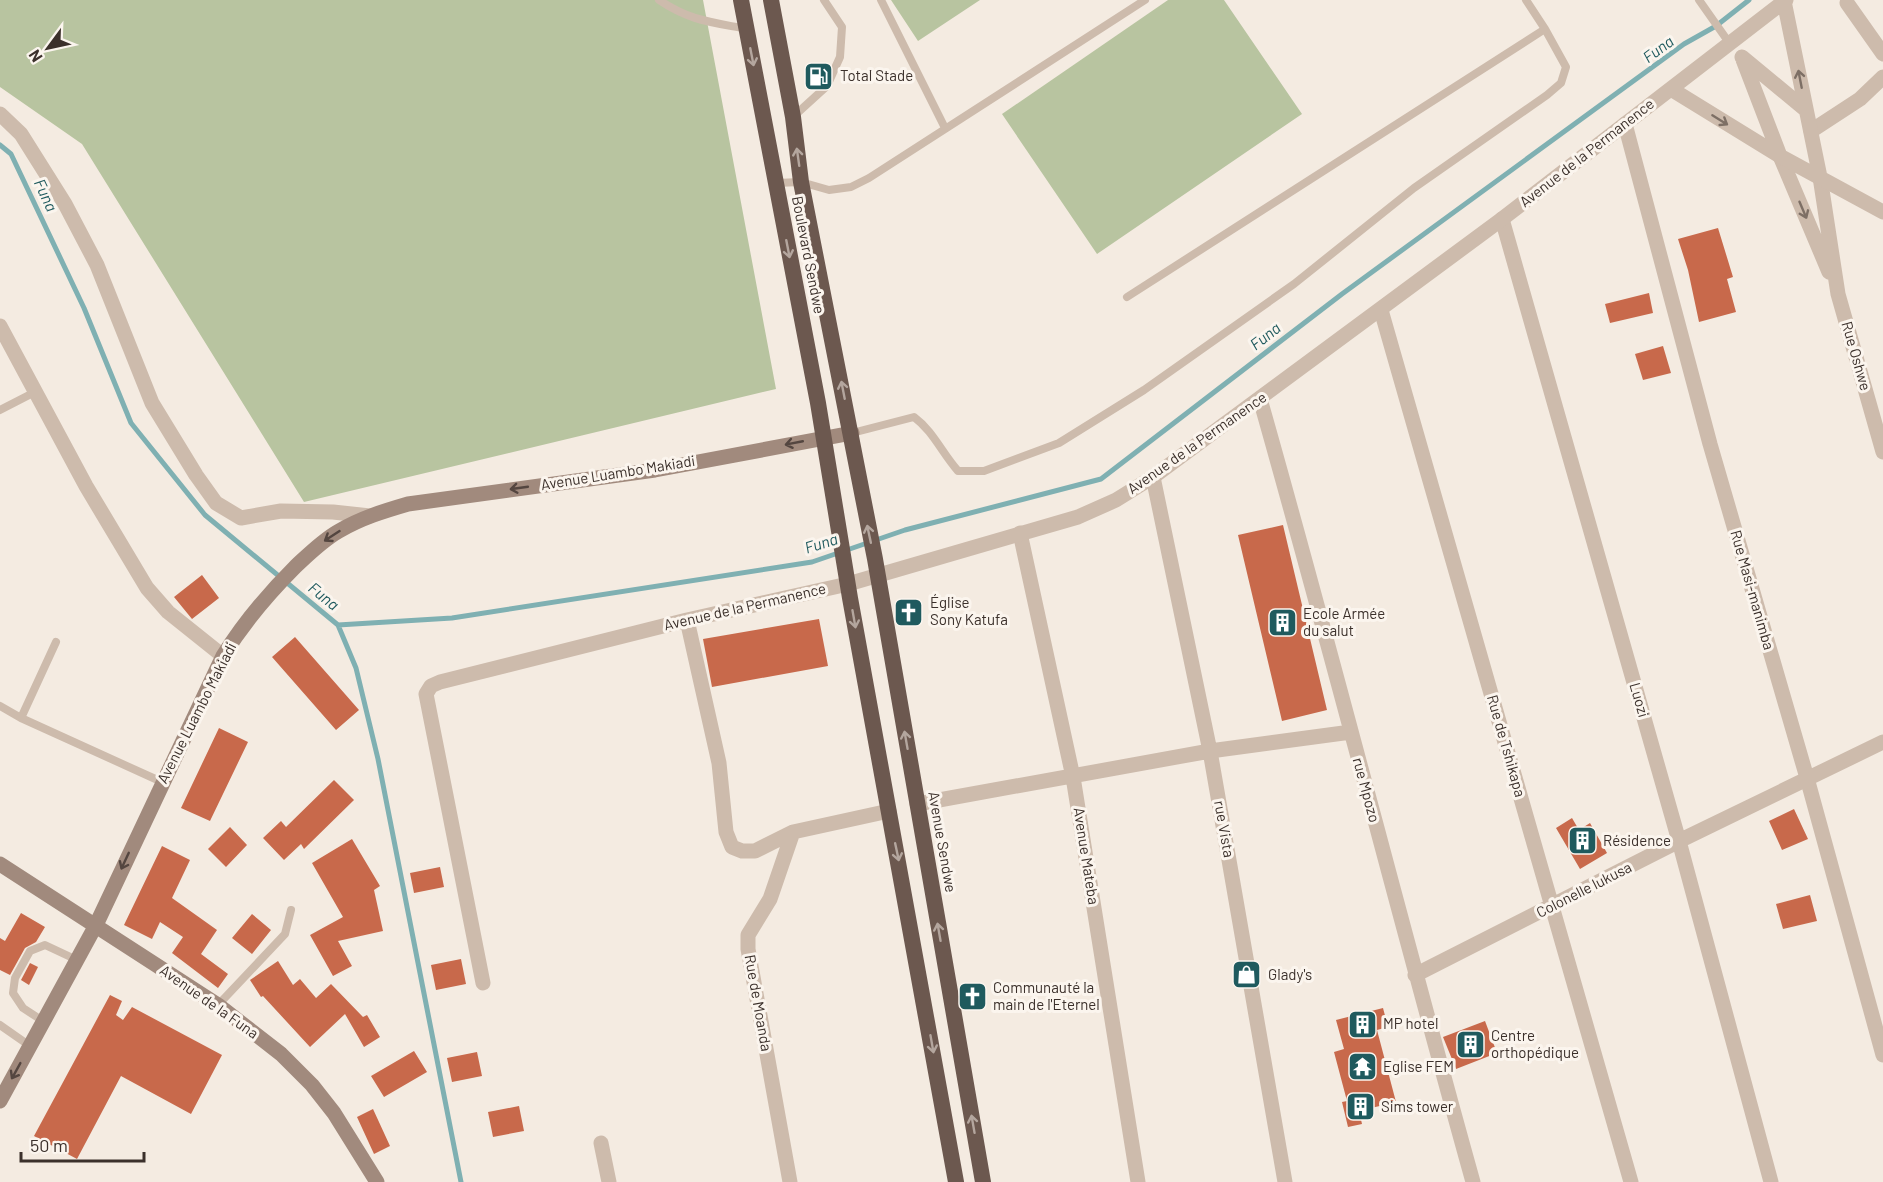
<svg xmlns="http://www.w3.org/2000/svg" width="1883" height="1182" viewBox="0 0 1883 1182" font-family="Barlow,sans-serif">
<rect width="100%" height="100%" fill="#f4ebe1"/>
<path fill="#b8c4a0" d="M0 0H703L776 389 304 502 82 144 0 87Z
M891 0H980L918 41Z
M1168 0H1224L1302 114 1097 254 1002 114Z"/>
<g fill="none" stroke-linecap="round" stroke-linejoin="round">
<path stroke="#7fb0b2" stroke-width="5" d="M0 145 11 154 84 308 131 423 205 515 338 625 452 618 812 562 905 530 1101 479 1342 294 1684 44 1716 26 1749 0
M338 625 356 668 378 759 461 1182"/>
</g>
<path fill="#c8694b" d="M1718 228 1733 277 1727 279 1736 312 1699 322 1688 270 1678 239Z
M1649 293 1653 313 1610 323 1605 304Z
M1663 346 1671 373 1643 380 1635 354Z
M1283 525 1327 710 1282 721 1238 535Z
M202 575 219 598 192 619 174 597Z
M819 619 828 666 712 687 703 639Z
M295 637 359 710 336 730 272 657Z
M219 728 248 742 210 821 181 808Z
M334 780 354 800 304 849 301 844 284 860 263 838 281 821 286 827Z
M1794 809 1808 839 1782 850 1769 821Z
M1572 818 1579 830 1590 823 1607 853 1580 869 1556 828Z
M230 827 247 845 226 867 208 849Z
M352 839 380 886 374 890 383 931 338 941 352 966 333 976 310 935 343 917 312 863Z
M162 846 190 860 172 898 217 930 201 954 228 974 218 988 172 953 183 937 160 922 152 939 124 925Z
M440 867 444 887 414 893 410 873Z
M1810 895 1817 921 1783 929 1776 904Z
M21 913 45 927 36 942 25 948 10 975 0 970V938L5 941Z
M252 914 271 930 252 954 232 938Z
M461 959 466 984 436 990 431 965Z
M278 961 293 985 300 979 316 998 331 984 363 1017 367 1015 380 1037 364 1047 345 1014 310 1047 263 996 261 997 250 980Z
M30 963 38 967 29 985 21 980Z
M110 995 122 1001 116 1015 123 1020 132 1007 222 1055 191 1114 121 1076 77 1159 34 1136Z
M1383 1008 1388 1027 1377 1030 1396 1102 1359 1111 1362 1124 1348 1127 1342 1102 1347 1101 1334 1052 1344 1049 1336 1020Z
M1485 1021 1497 1053 1456 1069 1443 1037Z
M414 1051 427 1072 384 1097 371 1076Z
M477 1052 482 1076 452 1082 447 1058Z
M519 1106 524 1131 493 1137 488 1112Z
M373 1109 390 1146 374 1154 357 1117Z"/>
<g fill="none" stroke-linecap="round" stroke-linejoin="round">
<path stroke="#cdbbac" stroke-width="8" d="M659 0C690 21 711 22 747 29
M881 0 945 128
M1699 0 1730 44
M794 116 827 86 840 57 842 27 824 0
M776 183 801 182 829 190 851 187 869 178 1145 0
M1127 297 1545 29
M0 410 35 392
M852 433 914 417C933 431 942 453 958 471H984L1059 443 1144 390 1294 284 1414 188 1547 95 1561 83 1566 67 1545 29 1526 0
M0 706 21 718 162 782
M21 718 56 642
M218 1005 285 934 291 910
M43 1021 23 1008 13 993 15 978 30 951 45 945 77 960
M0 1025 30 1046"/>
<path stroke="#cdbbac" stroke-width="15" d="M1847 3 1883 54
M0 114 21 134 65 204 97 265 152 403 196 475 216 503 241 518 281 511 333 512 370 516
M1625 124 1710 444 1807 778 1883 1055
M1811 131 1860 99 1883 77
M1780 156 1829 272
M1820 177 1838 294 1883 452
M1502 219 1679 841 1771 1182
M1381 310 1631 1182
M0 326 86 486 147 588 168 612 223 656
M1260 399C1334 659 1400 921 1473 1182
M1153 477 1210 751 1285 1182
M1020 533 1073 777 1138 1182
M687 620 719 763 726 832 732 847 742 851H755L793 832 889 811
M917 804 1210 751 1351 732
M1415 975 1679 841 1883 742
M483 983 426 694 431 686 440 682 687 620 848 584
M601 1143 609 1182
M790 1182 748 949V935L770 899 793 832"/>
<path stroke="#cdbbac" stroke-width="15" d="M1784 1 1820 177
M1742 57 1780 156
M1742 57 1806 110
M1671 89 1780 156 1883 212
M848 584 1078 517 1116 500 1153 477 1502 219 1786 0"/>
<path stroke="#a18a7d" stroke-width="15" d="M0 864 218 1005 281 1054 312 1085 334 1113 377 1182
M0 1101 96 925 223 656C244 622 268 594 296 566 310 553 323 540 339 531 361 518 384 511 408 504L655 470 852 433"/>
<path stroke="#6c584f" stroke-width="16" d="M741 0 818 403 850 598 956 1182
M771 0 793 117 801 182 875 559 983 1182"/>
</g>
<defs><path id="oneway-shaft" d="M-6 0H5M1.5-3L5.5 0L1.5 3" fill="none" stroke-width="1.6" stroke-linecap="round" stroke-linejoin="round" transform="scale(1.5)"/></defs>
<g stroke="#b4a69e">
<use href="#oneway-shaft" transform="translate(752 57) rotate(79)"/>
<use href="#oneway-shaft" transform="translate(798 157) rotate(-98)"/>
<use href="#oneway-shaft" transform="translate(788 249) rotate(79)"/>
<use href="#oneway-shaft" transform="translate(843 390) rotate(-101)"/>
<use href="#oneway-shaft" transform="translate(869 534) rotate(-102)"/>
<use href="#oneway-shaft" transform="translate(854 619) rotate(80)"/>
<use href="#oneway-shaft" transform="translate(906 740) rotate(-100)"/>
<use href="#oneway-shaft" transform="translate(897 852) rotate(78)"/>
<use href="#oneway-shaft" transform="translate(939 932) rotate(-100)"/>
<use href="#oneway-shaft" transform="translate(932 1044) rotate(80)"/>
<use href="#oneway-shaft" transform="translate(973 1124) rotate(-100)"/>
</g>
<g stroke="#7d6f65">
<use href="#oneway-shaft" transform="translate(1800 79) rotate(-101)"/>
<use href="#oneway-shaft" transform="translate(1720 120) rotate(32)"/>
<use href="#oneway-shaft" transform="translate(1803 210) rotate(67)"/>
</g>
<g stroke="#544640">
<use href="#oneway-shaft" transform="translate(794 443) rotate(169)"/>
<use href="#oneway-shaft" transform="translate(519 488) rotate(172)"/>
<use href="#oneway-shaft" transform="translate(332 536) rotate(147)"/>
<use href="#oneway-shaft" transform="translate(125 861) rotate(115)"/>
<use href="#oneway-shaft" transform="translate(16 1071) rotate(119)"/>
</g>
<defs>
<symbol id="fuel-square" viewBox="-11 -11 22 22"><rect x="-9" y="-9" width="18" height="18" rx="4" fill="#1f5a5e" stroke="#fbf5ee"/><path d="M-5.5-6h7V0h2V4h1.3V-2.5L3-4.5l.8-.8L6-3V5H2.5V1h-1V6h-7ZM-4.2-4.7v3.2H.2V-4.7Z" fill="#fff"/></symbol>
<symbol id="church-square" viewBox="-11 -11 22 22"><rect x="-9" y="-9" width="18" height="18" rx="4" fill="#1f5a5e" stroke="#fbf5ee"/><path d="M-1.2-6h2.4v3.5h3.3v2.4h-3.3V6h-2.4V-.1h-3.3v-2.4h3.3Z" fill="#fff"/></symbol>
<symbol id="building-square" viewBox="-11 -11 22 22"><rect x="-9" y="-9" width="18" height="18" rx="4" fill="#1f5a5e" stroke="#fbf5ee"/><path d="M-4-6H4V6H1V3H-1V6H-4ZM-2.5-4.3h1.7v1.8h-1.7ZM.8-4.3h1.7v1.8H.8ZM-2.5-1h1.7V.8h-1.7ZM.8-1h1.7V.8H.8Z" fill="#fff"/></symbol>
<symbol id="shop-square" viewBox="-11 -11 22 22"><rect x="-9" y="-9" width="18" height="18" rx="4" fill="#1f5a5e" stroke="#fbf5ee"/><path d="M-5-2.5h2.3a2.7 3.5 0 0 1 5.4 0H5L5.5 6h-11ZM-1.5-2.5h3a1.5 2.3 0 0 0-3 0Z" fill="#fff"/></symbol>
<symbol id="temple-square" viewBox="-11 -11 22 22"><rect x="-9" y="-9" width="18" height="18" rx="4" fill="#1f5a5e" stroke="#fbf5ee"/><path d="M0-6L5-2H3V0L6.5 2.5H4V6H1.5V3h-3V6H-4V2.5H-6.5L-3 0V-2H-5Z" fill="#fff"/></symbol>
</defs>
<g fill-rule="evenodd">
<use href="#fuel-square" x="802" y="60" width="33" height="33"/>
<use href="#church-square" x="892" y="596" width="33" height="33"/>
<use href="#building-square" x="1266" y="606" width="33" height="33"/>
<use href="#building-square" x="1566" y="824" width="33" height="33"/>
<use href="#shop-square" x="1230" y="958" width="33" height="33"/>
<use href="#church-square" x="956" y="980" width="33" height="33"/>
<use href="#building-square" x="1346" y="1008" width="33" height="33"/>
<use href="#building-square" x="1454" y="1028" width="33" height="33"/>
<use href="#temple-square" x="1346" y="1050" width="33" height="33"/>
<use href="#building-square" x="1344" y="1090" width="33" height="33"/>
</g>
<g text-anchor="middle" stroke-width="6" stroke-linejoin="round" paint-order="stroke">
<g font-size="15" fill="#3b302b" stroke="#fbf5ee" text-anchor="start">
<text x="840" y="81">Total Stade</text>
<text x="930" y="608">Église<tspan x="930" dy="17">Sony Katufa</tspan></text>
<text x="1303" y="619">Ecole Armée<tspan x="1303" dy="17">du salut</tspan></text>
<text x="1603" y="846">Résidence</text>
<text x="1268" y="980">Glady's</text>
<text x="993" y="993">Communauté la<tspan x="993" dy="17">main de l'Eternel</tspan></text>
<text x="1383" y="1029">MP hotel</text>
<text x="1491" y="1041">Centre<tspan x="1491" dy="17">orthopédique</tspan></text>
<text x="1383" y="1072">Eglise FEM</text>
<text x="1381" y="1112">Sims tower</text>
</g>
<g font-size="15" fill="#3b302b" stroke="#fbf5ee">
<text transform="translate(1587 153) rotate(-38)" y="5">Avenue de la Permanence</text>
<text transform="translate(808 255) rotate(79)" y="5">Boulevard Sendwe</text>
<text transform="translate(1856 356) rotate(74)" y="5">Rue Oshwe</text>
<text transform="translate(1197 443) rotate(-35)" y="5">Avenue de la Permanence</text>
<text transform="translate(618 473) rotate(-9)" y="5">Avenue Luambo Makiadi</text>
<text transform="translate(1752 590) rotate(74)" y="5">Rue Masi-manimba</text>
<text transform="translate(745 607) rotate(-13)" y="5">Avenue de la Permanence</text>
<text transform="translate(1639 700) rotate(74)" y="5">Luozi</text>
<text transform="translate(197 713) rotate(-63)" y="5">Avenue Luambo Makiadi</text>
<text transform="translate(1506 746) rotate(74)" y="5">Rue de Tshikapa</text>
<text transform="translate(1366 790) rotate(75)" y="5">rue Mpozo</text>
<text transform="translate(1224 829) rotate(80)" y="5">rue Vista</text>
<text transform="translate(942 842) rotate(80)" y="5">Avenue Sendwe</text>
<text transform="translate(1086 856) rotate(81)" y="5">Avenue Mateba</text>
<text transform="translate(1584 890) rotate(-27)" y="5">Colonelle lukusa</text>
<text transform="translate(209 1002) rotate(35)" y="5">Avenue de la Funa</text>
<text transform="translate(758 1003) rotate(80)" y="5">Rue de Moanda</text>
</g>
<g font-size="16" font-style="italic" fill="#1f5a5e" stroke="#fbf5ee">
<text transform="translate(1658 49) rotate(-36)" y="6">Funa</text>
<text transform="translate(46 195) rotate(65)" y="6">Funa</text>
<text transform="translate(1265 336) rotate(-38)" y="6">Funa</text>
<text transform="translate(821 543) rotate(-17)" y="6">Funa</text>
<text transform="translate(324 596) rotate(39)" y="6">Funa</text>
</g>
</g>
<g transform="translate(48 48) rotate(237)" stroke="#fbf5ee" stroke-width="4.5" paint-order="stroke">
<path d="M0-4.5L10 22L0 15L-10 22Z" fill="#3b302b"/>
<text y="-9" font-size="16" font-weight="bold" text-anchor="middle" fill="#3b302b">N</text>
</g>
<path d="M21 1152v9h123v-9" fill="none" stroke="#3b302b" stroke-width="3"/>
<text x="30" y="1152" font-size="18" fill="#3b302b" stroke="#fbf5ee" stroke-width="4.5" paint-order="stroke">50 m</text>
</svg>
